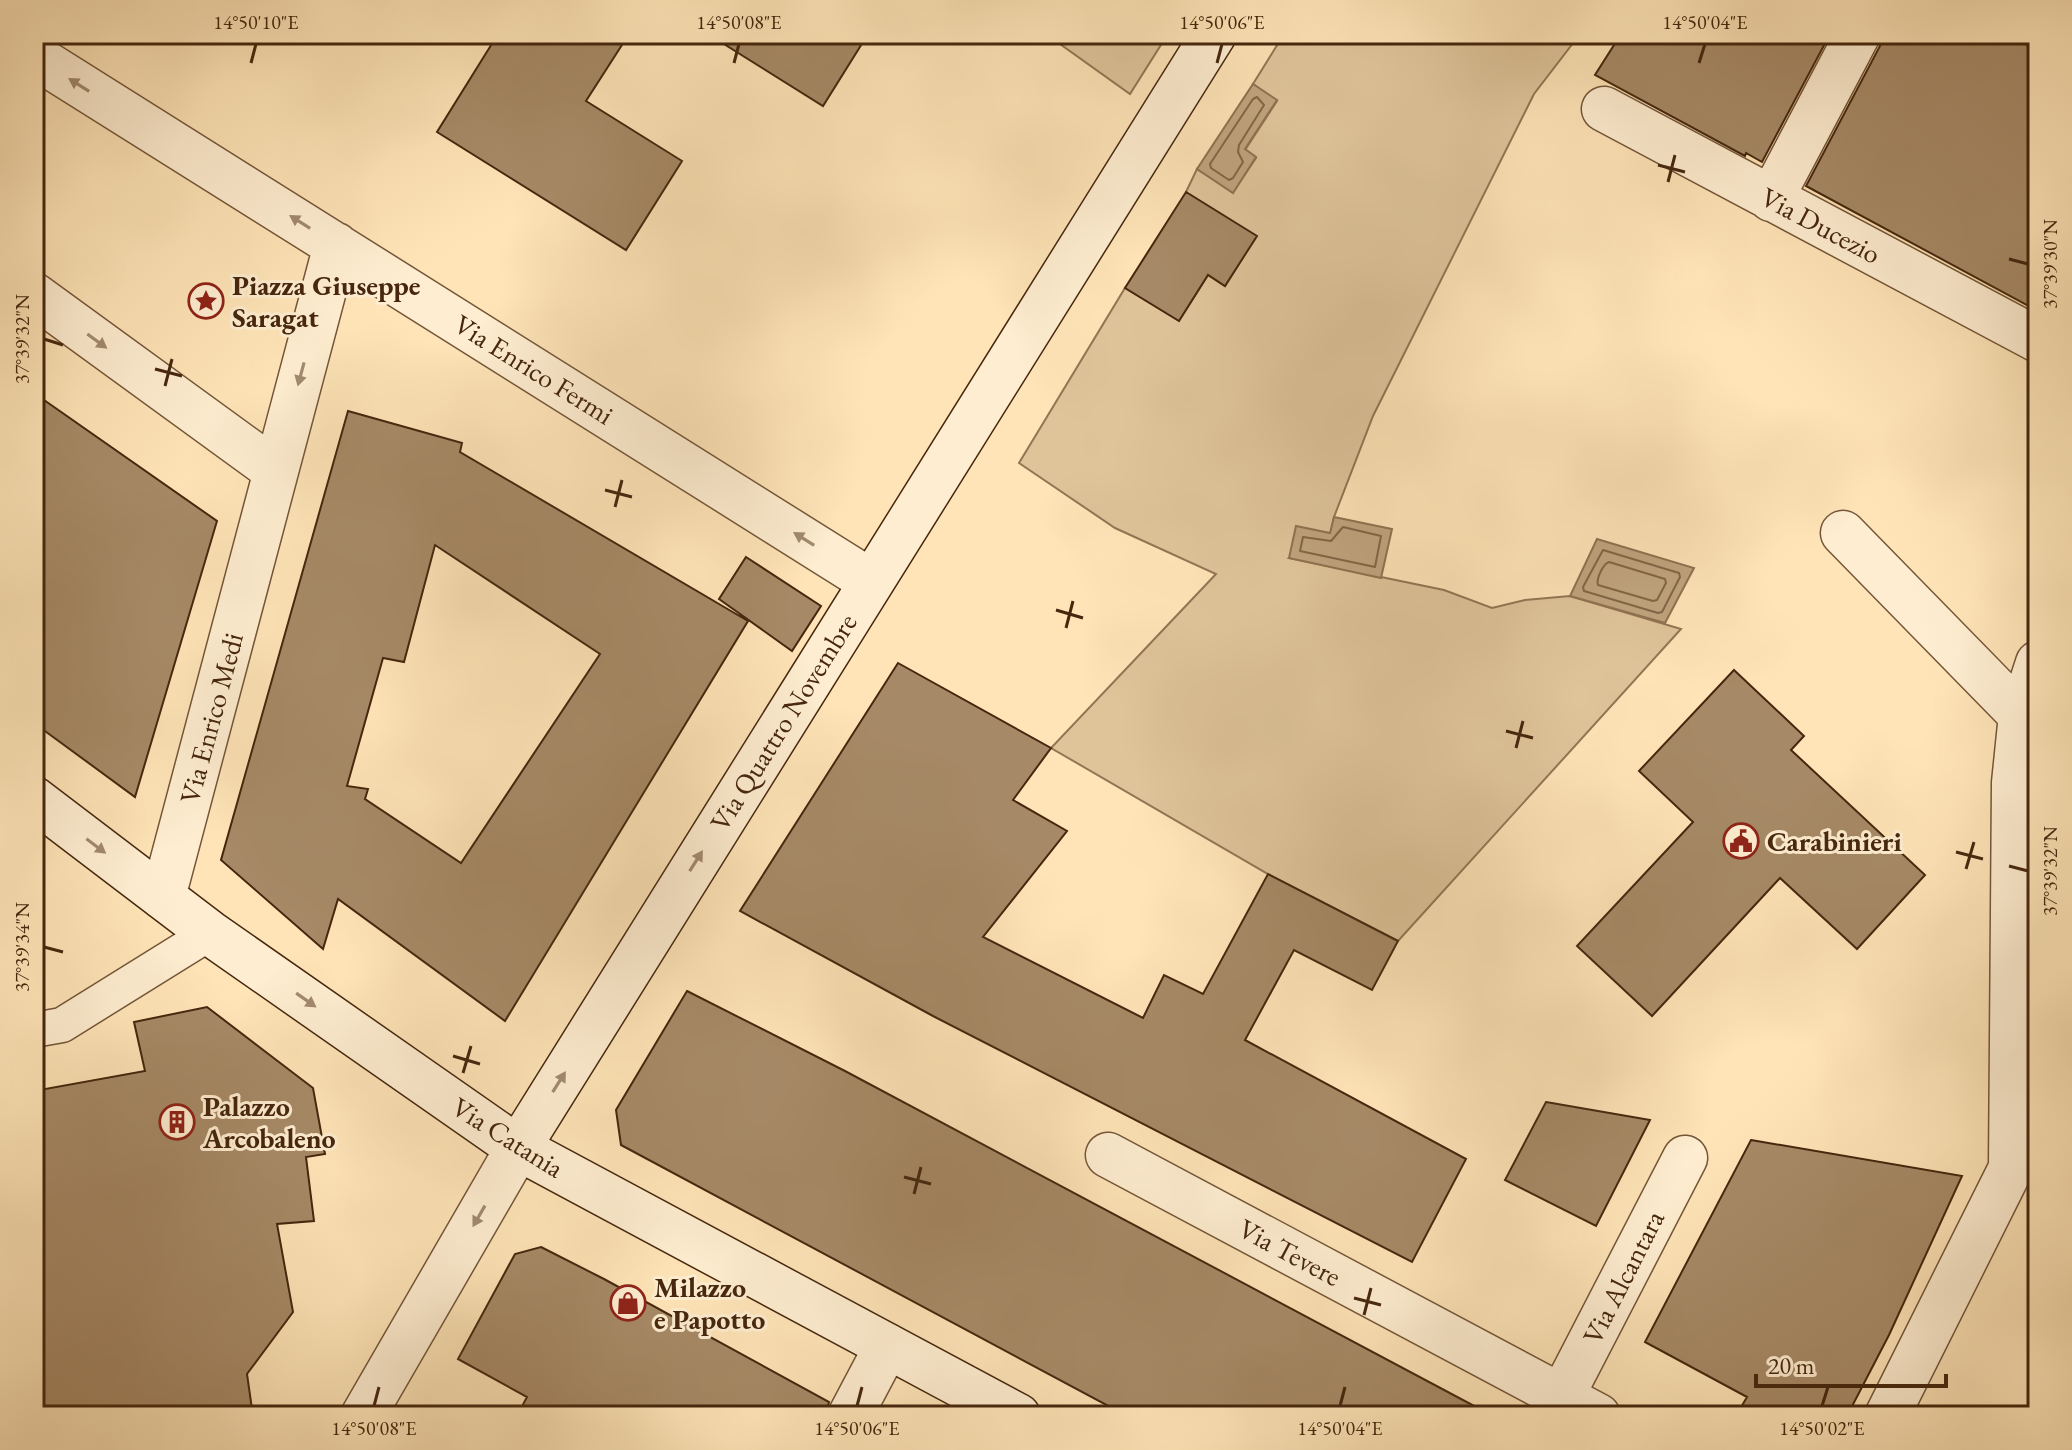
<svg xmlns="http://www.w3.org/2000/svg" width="2072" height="1450" viewBox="0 0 2072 1450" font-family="'EB Garamond',serif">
<rect width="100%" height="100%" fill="#fee4b7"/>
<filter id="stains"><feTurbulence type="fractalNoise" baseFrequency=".0025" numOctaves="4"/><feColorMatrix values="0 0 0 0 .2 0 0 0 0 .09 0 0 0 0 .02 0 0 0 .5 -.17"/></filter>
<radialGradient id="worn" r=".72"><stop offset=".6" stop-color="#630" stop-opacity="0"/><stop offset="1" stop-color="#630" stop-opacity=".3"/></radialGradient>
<path fill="#dfc49a" stroke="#927654" stroke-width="2" d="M1046 34H1155L1164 40 1130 94Z
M1284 34H1580L1534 94 1373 416 1334 517 1331 533 1289 558 1444 590 1492 608 1525 600 1570 596 1681 629 1398 941 1268 874 1051 748 1216 574 1115 528 1019 463 1125 288 1179 321 1208 275 1225 286 1256 236 1186 192 1197 169 1233 192 1256 158 1245 150 1277 101 1253 84Z"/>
<path fill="#bfa47e" stroke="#8f7251" stroke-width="2" d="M1253 84 1277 100 1245 149 1256 157 1233 193 1197 169Z
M1334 517 1392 529 1381 578 1289 558 1296 526 1330 533Z
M1597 539 1694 568 1665 623 1570 596Z"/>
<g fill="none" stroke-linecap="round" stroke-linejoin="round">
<path stroke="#826646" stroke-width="2" d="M1257 97 1264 105 1239 145 1238 152 1243 162 1233 178 1229 180 1211 168 1210 164 1253 99Z
M1343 527 1381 536 1375 567 1300 551 1303 537 1331 541Z
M1603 550 1679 573 1680 577 1662 612 1658 613 1584 591 1583 587Z
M1609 562 1665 579 1666 583 1657 600 1653 601 1598 585C1596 579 1603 564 1609 562Z"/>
</g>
<path fill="#a68966" stroke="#46270e" stroke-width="2" fill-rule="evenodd" d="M498 34H629L586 101 682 161 626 250 437 132Z
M708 34H868L823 106Z
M1621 34H1830L1762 162 1746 153 1745 156 1595 75Z
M1883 34H2007L2038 51V311L1806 186 1880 46Z
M1186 192 1257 236 1225 286 1208 275 1179 321 1125 288Z
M34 393 217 521 135 797 34 723Z
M348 411 462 443 460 452 748 621 505 1021 338 899 323 949 221 860ZM435 545 600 654 461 863 365 799 368 789 347 786 383 658 404 662Z
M746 557 821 606 792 651 719 599Z
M898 663 1051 748 1013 800 1067 831 983 937 1143 1018 1164 975 1203 994 1268 874 1398 941 1372 990 1294 950 1245 1040 1466 1159 1412 1262 933 1016 740 911Z
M1734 670 1804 736 1791 750 1925 875 1857 949 1780 878 1652 1016 1577 946 1693 822 1639 771Z
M687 991 845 1071 1493 1416H1127L621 1145 616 1110Z
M207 1007 313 1088 325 1154 306 1157 314 1221 277 1224 293 1312 247 1374 253 1416H34V1091L145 1071 134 1022Z
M1546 1102 1650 1120 1596 1226 1505 1180Z
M1751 1140 1962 1176 1889 1335 1847 1416H1736L1747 1397 1645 1342Z
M541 1247 604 1279 829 1402 825 1416H517L527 1397 458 1359 515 1254Z"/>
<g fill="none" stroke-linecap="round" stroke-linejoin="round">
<defs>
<path id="lane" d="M34 1030 62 1025 210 933"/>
<path id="street" d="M34 56 870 581
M1604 109 2038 340
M1771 199 1858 34
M34 295 276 471
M1843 533 2021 715 2014 783 2011 1168 1887 1416
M2021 715 2038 663
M163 897 336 245
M1108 1155 1598 1416
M1562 1396 1685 1158
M363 1416 518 1148
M850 1416 887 1346"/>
<path id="secondary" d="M34 799 210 933 518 1148 1018 1416
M518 1148 1214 34"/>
</defs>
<use href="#lane" stroke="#745638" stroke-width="37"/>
<use href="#street" stroke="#745638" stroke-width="47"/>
<use href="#secondary" stroke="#46270e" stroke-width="47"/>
<use href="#lane" stroke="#feedd0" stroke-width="34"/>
<use href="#street" stroke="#feedd0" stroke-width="44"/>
<use href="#secondary" stroke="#feedd0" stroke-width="44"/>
</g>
<defs><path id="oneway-solid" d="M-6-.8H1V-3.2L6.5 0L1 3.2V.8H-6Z" transform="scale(2)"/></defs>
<g fill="#a28a6f">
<use href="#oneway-solid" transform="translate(79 85) rotate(-148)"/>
<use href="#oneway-solid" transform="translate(300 222) rotate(-148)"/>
<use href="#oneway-solid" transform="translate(97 341) rotate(36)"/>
<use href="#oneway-solid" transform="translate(301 374) rotate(105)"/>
<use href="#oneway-solid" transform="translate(804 539) rotate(-148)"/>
<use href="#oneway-solid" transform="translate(96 846) rotate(37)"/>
<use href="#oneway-solid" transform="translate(696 861) rotate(-58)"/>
<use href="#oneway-solid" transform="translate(306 1000) rotate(35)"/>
<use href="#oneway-solid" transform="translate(559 1082) rotate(-58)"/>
<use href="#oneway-solid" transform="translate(479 1216) rotate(120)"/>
</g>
<path fill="none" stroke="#46270e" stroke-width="3" d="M251 63 256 44M734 63 739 44M1217 63 1222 44M1699 63 1705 44M1658 165 1685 172M1668 182 1675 155M2009 259 2028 264M44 339 63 345M155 369 182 376M165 386 172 359M605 490 632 497M615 507 622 480M1056 610 1083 618M1066 628 1073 601M1506 731 1533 738M1516 748 1523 721M1956 852 1983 859M2009 866 2028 871M1966 869 1974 842M44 947 63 952M453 1056 480 1064M463 1073 471 1046M904 1177 931 1184M914 1194 921 1167M1354 1298 1381 1305M1364 1315 1371 1288M374 1406 379 1387M857 1406 862 1387M1340 1406 1345 1387M1822 1406 1828 1387"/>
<defs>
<symbol id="sight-ring" viewBox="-11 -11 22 22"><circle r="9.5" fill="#feedd0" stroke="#8f2418" stroke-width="1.5"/><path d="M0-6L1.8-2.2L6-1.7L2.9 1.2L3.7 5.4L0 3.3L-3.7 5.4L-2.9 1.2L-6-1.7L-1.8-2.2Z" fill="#8f2418"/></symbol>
<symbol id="civic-ring" viewBox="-11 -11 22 22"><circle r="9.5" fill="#feedd0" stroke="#8f2418" stroke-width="1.5"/><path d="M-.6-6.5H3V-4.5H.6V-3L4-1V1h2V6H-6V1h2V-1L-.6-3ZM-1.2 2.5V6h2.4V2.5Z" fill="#8f2418"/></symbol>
<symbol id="building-ring" viewBox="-11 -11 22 22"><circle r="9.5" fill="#feedd0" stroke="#8f2418" stroke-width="1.5"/><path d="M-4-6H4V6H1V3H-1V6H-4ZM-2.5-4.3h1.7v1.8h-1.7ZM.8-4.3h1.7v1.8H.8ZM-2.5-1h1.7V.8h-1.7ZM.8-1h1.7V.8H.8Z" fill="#8f2418"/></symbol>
<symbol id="shop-ring" viewBox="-11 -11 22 22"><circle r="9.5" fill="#feedd0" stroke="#8f2418" stroke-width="1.5"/><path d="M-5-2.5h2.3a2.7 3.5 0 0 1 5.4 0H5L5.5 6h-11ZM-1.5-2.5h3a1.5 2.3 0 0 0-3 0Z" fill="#8f2418"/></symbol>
</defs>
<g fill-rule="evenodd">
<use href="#sight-ring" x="186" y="281" width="40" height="40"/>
<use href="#civic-ring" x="1721" y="821" width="40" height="40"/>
<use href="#building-ring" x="157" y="1102" width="40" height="40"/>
<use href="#shop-ring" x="608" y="1283" width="40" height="40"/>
</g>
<g text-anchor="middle" stroke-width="6" stroke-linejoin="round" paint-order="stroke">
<g font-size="28" fill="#46270e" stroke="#feedd0">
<text transform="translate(1821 225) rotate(28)" y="10">Via Ducezio</text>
<text transform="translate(534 369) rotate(32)" y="10">Via Enrico Fermi</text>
<text transform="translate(211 718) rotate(-75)" y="10">Via Enrico Medi</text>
<text transform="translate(783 722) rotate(-58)" y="10">Via Quattro Novembre</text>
<text transform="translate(508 1137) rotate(32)" y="10">Via Catania</text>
<text transform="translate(1290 1252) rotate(28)" y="10">Via Tevere</text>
<text transform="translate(1623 1277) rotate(-63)" y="10">Via Alcantara</text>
</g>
<g font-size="28" font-weight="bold" fill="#46270e" stroke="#feedd0" text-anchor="start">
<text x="232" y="295">Piazza Giuseppe<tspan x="232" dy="32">Saragat</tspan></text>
<text x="1767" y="851">Carabinieri</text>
<text x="203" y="1116">Palazzo<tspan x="203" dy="32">Arcobaleno</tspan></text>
<text x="654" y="1297">Milazzo<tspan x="654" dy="32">e Papotto</tspan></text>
</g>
</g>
<rect width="2072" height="1450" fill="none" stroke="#fee4b7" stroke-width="88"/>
<path d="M1756 1374v12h190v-12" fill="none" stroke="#46270e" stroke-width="4"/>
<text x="1768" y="1374" font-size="24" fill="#46270e" stroke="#feedd0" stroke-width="6" paint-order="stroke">20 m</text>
<rect x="44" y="44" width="1984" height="1362" fill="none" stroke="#46270e" stroke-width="3"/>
<g font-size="20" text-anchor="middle" fill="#46270e">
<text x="256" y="29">14°50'10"E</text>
<text x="739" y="29">14°50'08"E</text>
<text x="1222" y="29">14°50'06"E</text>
<text x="1705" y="29">14°50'04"E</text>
<text transform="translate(2050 264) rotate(-90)" y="7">37°39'30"N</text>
<text transform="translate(22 339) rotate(-90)" y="7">37°39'32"N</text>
<text transform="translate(2050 871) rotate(-90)" y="7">37°39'32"N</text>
<text transform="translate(22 947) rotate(-90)" y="7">37°39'34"N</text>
<text x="374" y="1435">14°50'08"E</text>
<text x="857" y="1435">14°50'06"E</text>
<text x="1340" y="1435">14°50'04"E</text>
<text x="1822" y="1435">14°50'02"E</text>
</g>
<rect width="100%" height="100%" filter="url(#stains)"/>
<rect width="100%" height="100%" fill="url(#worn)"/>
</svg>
